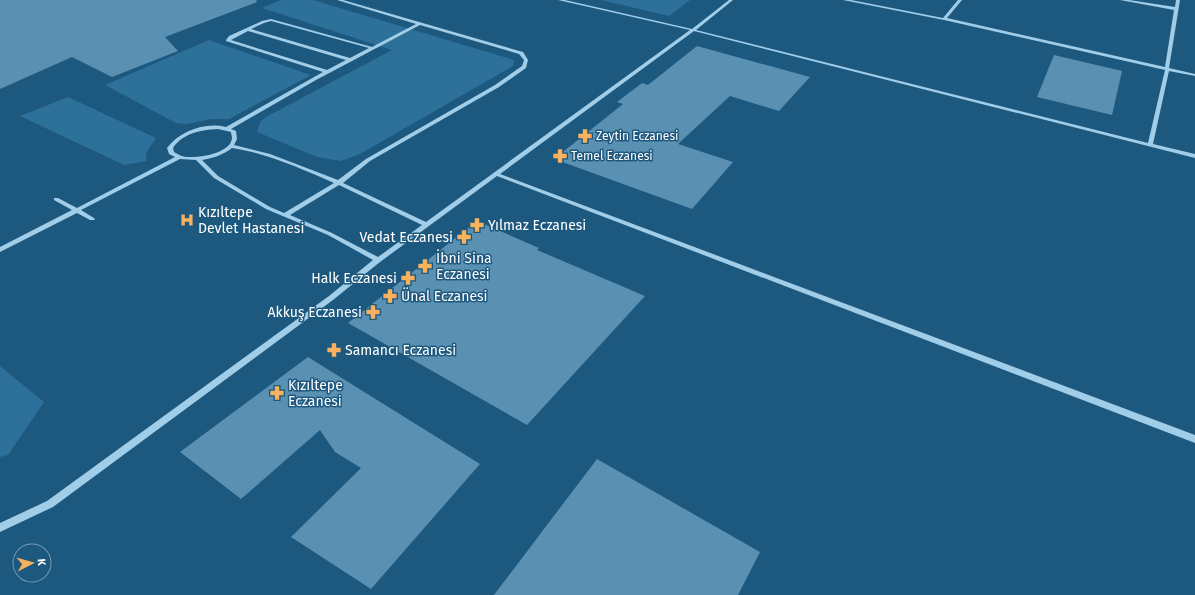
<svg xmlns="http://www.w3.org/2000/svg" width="1195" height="595" viewBox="0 0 1195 595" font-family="'Fira Sans',sans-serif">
<rect width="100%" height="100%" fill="#1d587e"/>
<path fill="#2d719b" d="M281 0H313L514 60 513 66 360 154 341 161 317 157 257 132 260 122 266 117 392 50 262 8Z
M601 0H690L669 16Z
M209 40 311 75 229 119H211L187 124 176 123 105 85Z
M68 97 156 138 146 153 147 161 124 165 20 116Z
M0 366 44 402 8 455 0 457Z"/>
<path fill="#5a90b2" d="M0 0H256L257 2 165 37 178 51 112 77 72 57 0 89Z
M697 46 810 77 779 111 730 96 678 144 733 162 692 209 554 159 623 104 617 102 642 83 648 85Z
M1054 55 1122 71 1112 115 1037 97Z
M477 221 539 248 537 250 645 296 527 425 348 323Z
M308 357 480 464 371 589 291 537 361 468 335 452 320 430 241 499 180 452Z
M597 459 760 552 738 595H494Z"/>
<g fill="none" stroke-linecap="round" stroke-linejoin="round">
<path fill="#a0cde8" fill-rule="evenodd" d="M337 0H343L523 52 528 60 526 68 499 87 370 161 343 183 426 222 690 30 558 0H565L692 29 729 0H733L696 30 1148 143 1165 70 944 20 843 0H851L943 18 958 0H962L947 18 1165 67 1174 10 1120 0H1129L1175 7 1176 0H1180L1169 68 1195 74V76L1169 71 1153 144 1195 154V158L694 31 500 174 1195 435V443L497 176 380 262 333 300 53 507 0 532V523L47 501 329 296 373 260 328 235 266 209 214 178 196 160 180 159 81 210 94 218 95 219 94 220H90L77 213 0 252V247L72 210 54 200V198H58L77 208 175 157 169 154 167 148C180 131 205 122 226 127L323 72 226 41V40L229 36 262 21 271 19 372 47 416 24ZM271 21 369 48 350 58 251 29 264 23ZM420 25 519 54 524 60 522 66 495 85 366 159 338 180 270 154 234 145 237 139 236 131 231 129 316 80ZM248 31 346 60 327 70 231 40ZM218 129 231 132C231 134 232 136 232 138 231 153 200 158 188 157 183 157 179 155 174 152L173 148C183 133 201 130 218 129ZM232 148C267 153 302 169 334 183L284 213 270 207 218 176 202 160C213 158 223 155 232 148ZM339 185 422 225 378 257 332 233 290 215Z"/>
</g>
<defs>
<symbol id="pharmacy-bare" viewBox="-9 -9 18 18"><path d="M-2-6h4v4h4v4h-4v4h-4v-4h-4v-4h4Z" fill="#f8b25e" stroke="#1d587e" stroke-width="2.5" paint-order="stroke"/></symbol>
<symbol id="hospital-bare" viewBox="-9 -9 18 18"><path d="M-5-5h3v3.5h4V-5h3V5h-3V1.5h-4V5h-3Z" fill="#f8b25e" stroke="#1d587e" stroke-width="2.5" paint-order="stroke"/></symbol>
</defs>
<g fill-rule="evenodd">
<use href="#pharmacy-bare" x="575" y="126" width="20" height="20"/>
<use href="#pharmacy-bare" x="550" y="146" width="20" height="20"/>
<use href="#hospital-bare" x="177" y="210" width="20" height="20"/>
<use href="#pharmacy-bare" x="467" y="215" width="20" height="20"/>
<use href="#pharmacy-bare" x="454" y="227" width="20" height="20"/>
<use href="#pharmacy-bare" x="415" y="256" width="20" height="20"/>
<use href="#pharmacy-bare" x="398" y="268" width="20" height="20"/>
<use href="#pharmacy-bare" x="380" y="286" width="20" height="20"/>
<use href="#pharmacy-bare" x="363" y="302" width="20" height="20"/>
<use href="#pharmacy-bare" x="324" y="340" width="20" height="20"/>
<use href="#pharmacy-bare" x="267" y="383" width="20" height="20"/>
</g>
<g text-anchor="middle" stroke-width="3" stroke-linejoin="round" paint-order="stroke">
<g font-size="12" fill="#fff" stroke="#1d587e" text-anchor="start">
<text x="596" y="140">Zeytin Eczanesi</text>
<text x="571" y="160">Temel Eczanesi</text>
</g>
<g font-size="14" fill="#fff" stroke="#1d587e" text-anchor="start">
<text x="198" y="217">Kızıltepe<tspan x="198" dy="16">Devlet Hastanesi</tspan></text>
<text x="488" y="230">Yılmaz Eczanesi</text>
<text x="453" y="242" text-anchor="end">Vedat Eczanesi</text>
<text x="436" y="263">İbni Sina<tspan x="436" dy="16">Eczanesi</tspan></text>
<text x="397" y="283" text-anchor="end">Halk Eczanesi</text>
<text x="401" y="301">Ünal Eczanesi</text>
<text x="362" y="317" text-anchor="end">Akkuş Eczanesi</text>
<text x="345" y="355">Samancı Eczanesi</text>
<text x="288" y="390">Kızıltepe<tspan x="288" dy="16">Eczanesi</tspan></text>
</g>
</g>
<g transform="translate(32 563) rotate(84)"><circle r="19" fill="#1d587e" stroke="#779bb2"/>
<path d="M0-3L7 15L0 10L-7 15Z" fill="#f8b25e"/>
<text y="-6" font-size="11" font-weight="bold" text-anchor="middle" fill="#ffffff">K</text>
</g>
</svg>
